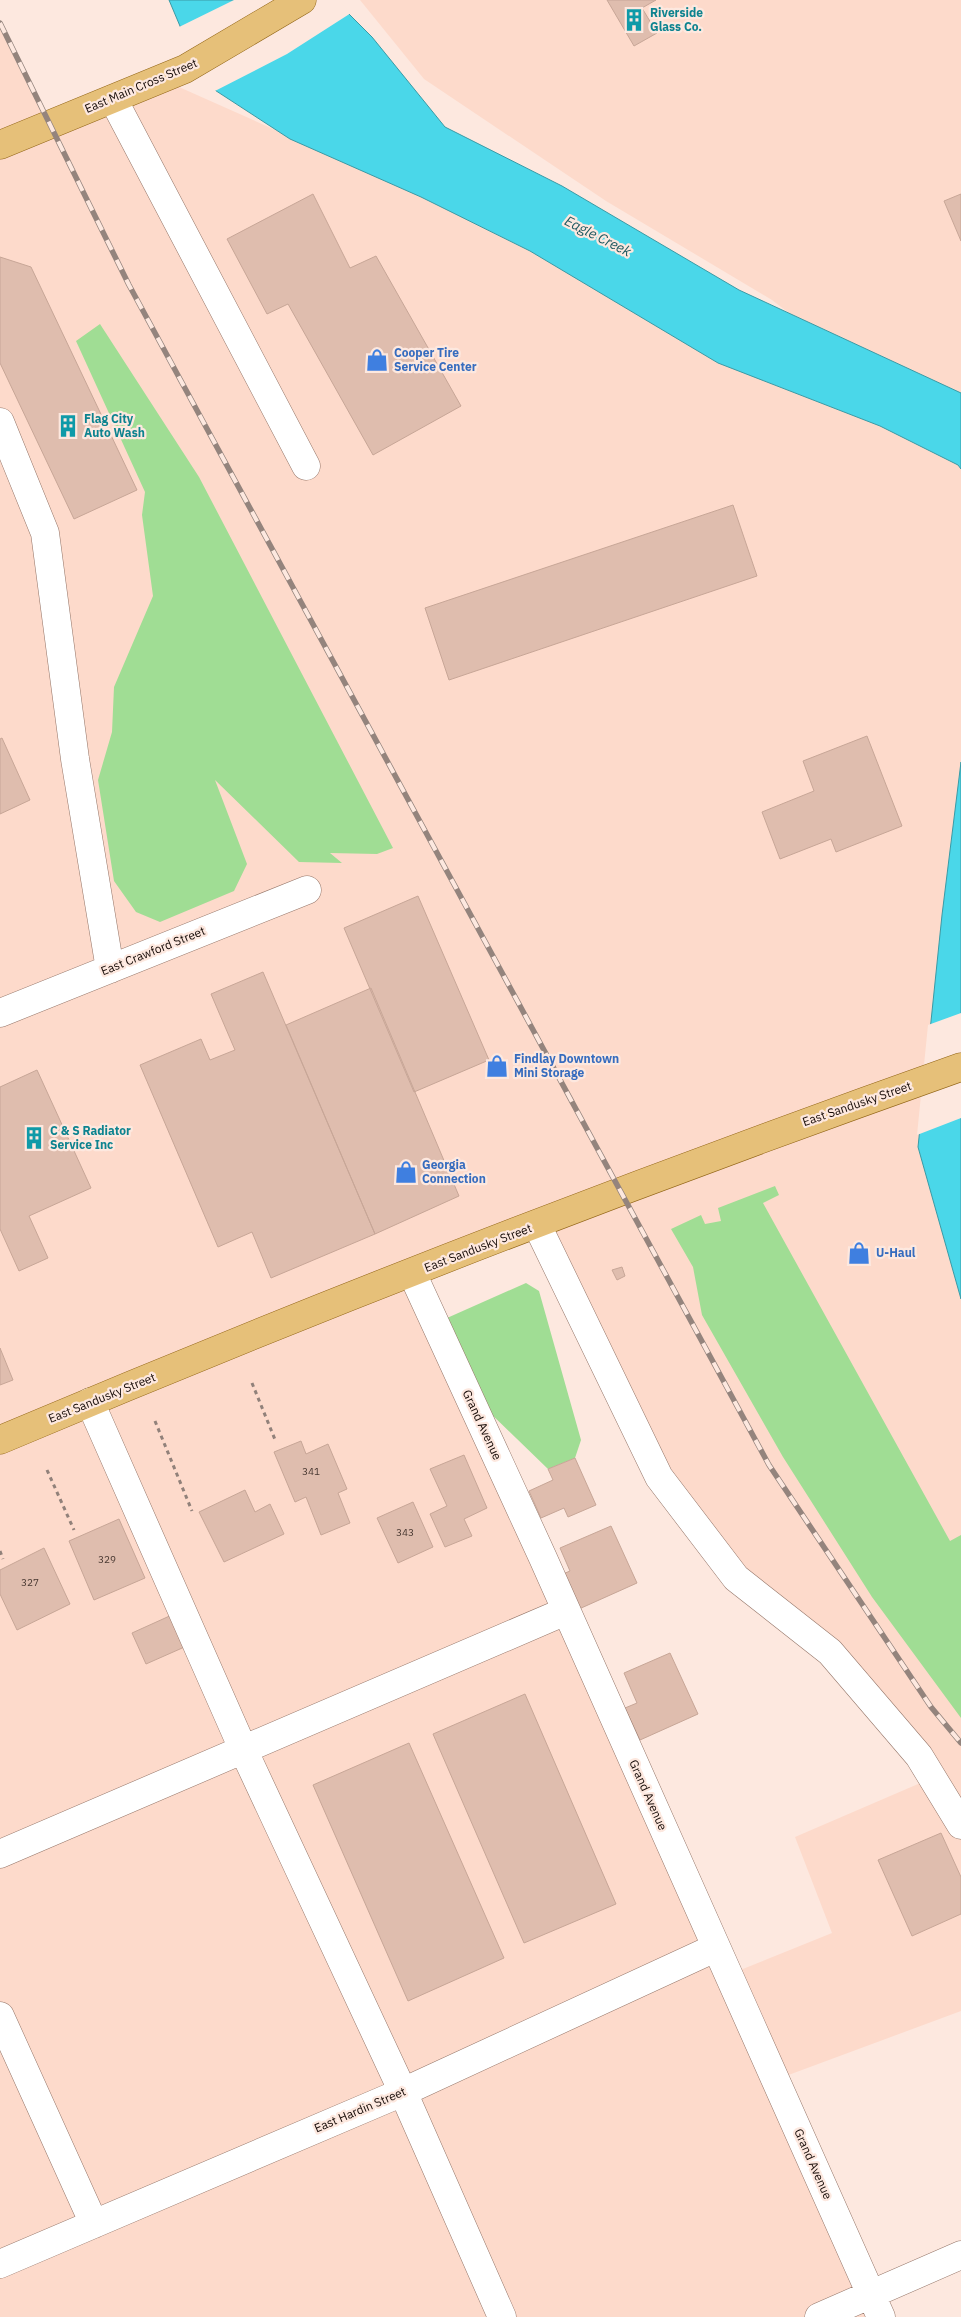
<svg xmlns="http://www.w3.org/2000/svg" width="961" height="2317" viewBox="0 0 961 2317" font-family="'IBM Plex Sans',sans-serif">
<rect width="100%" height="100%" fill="#fde8df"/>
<path fill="#fddacb" d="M360 0H961V2011L775 2080 728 1975 832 1933 795 1837 932 1778 919 1755 736 1578 659 1477 537 1225 412 1274 879 2317H0V23L49 125 161 79 929 421 772 300 606 201 424 79Z"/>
<path fill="#a0dd94" d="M100 324 199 477 393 848 377 854 330 853 342 863 299 862 215 780 247 864 234 891 160 922 136 912 114 881 98 780 112 732 114 687 153 596 142 515 145 492 76 341Z
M775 1186 779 1195 763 1203 950 1541 961 1535V1718L872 1597 783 1457 702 1315 693 1267 671 1229 701 1215 705 1224 721 1221 718 1208Z
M526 1283 539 1291 581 1440 575 1458 548 1469 487 1410 447 1318Z"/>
<path fill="#4ad7e9" stroke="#3a9aa5" d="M169 0H335L372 37 445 127 562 186 739 290 961 393V469L958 465 880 426 718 363 530 251 421 197 290 139 204 83Z
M961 762V1299L918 1147 942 915Z"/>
<path fill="#fde8df" d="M234 0H338L351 13 287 54 213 92 202 84 177 28Z
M961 1013V1118L917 1135 928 1025Z"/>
<path fill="#dfbdae" stroke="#c7a697" d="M607 0H656L642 8 657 33 634 46Z
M313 194 350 268 376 256 461 406 373 455 288 304 267 314 227 239Z
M961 194V241L944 201Z
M0 257 31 267 137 490 74 519 0 363Z
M733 505 757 576 449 680 425 608Z
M867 736 902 826 836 852 831 839 780 859 762 812 814 791 803 761Z
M2 738 30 800 0 814V739Z
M418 896 489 1060 414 1092 344 928Z
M263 972 375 1234 271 1278 252 1232 218 1247 140 1065 201 1039 210 1060 235 1050 211 994Z
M371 988 459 1196 375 1234 286 1025Z
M37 1070 91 1188 29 1216 48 1258 19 1271 0 1229V1087Z
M622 1267 625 1276 617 1280 612 1270Z
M0 1348 13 1380 0 1385Z
M301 1441 306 1454 328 1444 347 1489 338 1493 350 1523 321 1535 306 1497 295 1502 274 1452Z
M464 1455 487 1508 464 1519 472 1536 445 1547 430 1514 447 1506 430 1469Z
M575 1458 596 1505 568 1517 564 1508 541 1518 529 1491 553 1480 548 1469Z
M245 1490 255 1512 270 1504 284 1534 224 1562 199 1512Z
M413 1502 433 1547 398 1563 377 1518Z
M119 1519 145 1578 94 1600 69 1541Z
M611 1526 637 1583 579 1609 563 1574 570 1571 560 1548Z
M44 1548 70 1604 17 1630 0 1594V1570Z
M174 1614 189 1645 146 1664 132 1633Z
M670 1653 698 1714 640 1740 625 1708 637 1703 624 1673Z
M525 1694 616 1904 524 1943 433 1734Z
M409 1743 504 1958 408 2001 313 1785Z
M941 1833 961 1877V1914L912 1936 878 1860Z"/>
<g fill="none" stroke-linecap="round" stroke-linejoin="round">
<defs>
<path id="minor" d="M113 99 306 466
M0 422 45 533 75 759 110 969
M0 1013 307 890
M537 1225 659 1477 736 1578 830 1652 919 1756 961 1825
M412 1273 543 1558 881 2317
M90 1402 243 1749 403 2092 502 2317
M0 1854 566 1611
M0 2016 94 2224
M0 2264 403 2092 715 1948
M819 2317 961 2255"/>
<path id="major" d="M0 145 185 69 302 0
M0 1440C316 1306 637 1182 961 1067"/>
</defs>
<use href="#minor" stroke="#957669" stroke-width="29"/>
<use href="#major" stroke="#926517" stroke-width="29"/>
<path stroke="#91817a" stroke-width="3" stroke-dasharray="4 4" stroke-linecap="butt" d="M252 1383 276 1442
M155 1421 192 1511
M47 1470 74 1530
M0 1551 3 1559"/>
<use href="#minor" stroke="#fff" stroke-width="28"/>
<use href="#major" stroke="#e6c079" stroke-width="28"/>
<defs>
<path id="rail" d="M0 23 129 285 769 1465 931 1707 961 1743"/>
</defs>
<use href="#rail" stroke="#94847d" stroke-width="5.5"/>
<use href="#rail" stroke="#fde8df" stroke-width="4" stroke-dasharray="11" stroke-linecap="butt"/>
</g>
<defs>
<symbol id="building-bare" viewBox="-9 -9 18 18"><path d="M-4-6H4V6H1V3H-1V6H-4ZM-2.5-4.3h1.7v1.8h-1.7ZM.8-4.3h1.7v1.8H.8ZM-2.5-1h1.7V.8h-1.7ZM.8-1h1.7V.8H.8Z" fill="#0f9aa8" stroke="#fde8df" stroke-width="2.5" paint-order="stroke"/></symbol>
<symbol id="shop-bare" viewBox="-9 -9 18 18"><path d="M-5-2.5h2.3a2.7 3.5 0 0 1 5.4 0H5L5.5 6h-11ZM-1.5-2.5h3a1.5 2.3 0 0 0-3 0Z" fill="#3f7fe0" stroke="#fde8df" stroke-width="2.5" paint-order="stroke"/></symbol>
</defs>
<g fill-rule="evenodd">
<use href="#building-bare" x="618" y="4" width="32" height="32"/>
<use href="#shop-bare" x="361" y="344" width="32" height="32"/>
<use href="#building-bare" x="52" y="410" width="32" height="32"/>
<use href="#shop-bare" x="481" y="1050" width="32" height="32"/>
<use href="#building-bare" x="18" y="1122" width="32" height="32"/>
<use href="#shop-bare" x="390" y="1156" width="32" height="32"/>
<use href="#shop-bare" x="843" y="1237" width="32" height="32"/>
</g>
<g text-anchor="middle" stroke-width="4.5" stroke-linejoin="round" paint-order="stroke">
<g font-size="10" fill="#483831">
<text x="311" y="1475">341</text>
<text x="405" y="1536">343</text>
<text x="107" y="1563">329</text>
<text x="30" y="1586">327</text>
</g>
<g font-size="12" font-weight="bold" fill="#0d838f" stroke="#fde8df" text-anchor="start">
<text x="650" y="17">Riverside<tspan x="650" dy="14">Glass Co.</tspan></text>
<text x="84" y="423">Flag City<tspan x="84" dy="14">Auto Wash</tspan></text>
<text x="50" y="1135">C &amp; S Radiator<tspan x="50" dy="14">Service Inc</tspan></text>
</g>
<g font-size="12" fill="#160b07" stroke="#fde8df">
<text transform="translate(141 86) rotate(-23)" y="4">East Main Cross Street</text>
<text transform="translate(153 951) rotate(-22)" y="4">East Crawford Street</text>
<text transform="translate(857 1104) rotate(-19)" y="4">East Sandusky Street</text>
<text transform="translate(478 1248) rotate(-21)" y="4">East Sandusky Street</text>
<text transform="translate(102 1398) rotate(-22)" y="4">East Sandusky Street</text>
<text transform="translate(482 1425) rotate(65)" y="4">Grand Avenue</text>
<text transform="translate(648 1795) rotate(66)" y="4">Grand Avenue</text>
<text transform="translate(360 2110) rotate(-23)" y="4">East Hardin Street</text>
<text transform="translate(813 2164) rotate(66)" y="4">Grand Avenue</text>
</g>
<g font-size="12" font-weight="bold" fill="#366cbe" stroke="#fde8df" text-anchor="start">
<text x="394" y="357">Cooper Tire<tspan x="394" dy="14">Service Center</tspan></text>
<text x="514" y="1063">Findlay Downtown<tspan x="514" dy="14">Mini Storage</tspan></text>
<text x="422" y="1169">Georgia<tspan x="422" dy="14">Connection</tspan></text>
<text x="876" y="1257">U-Haul</text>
</g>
<g font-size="14" font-style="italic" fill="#1f5960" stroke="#fde8df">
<text transform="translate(598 236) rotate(27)" y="5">Eagle Creek</text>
</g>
</g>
</svg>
